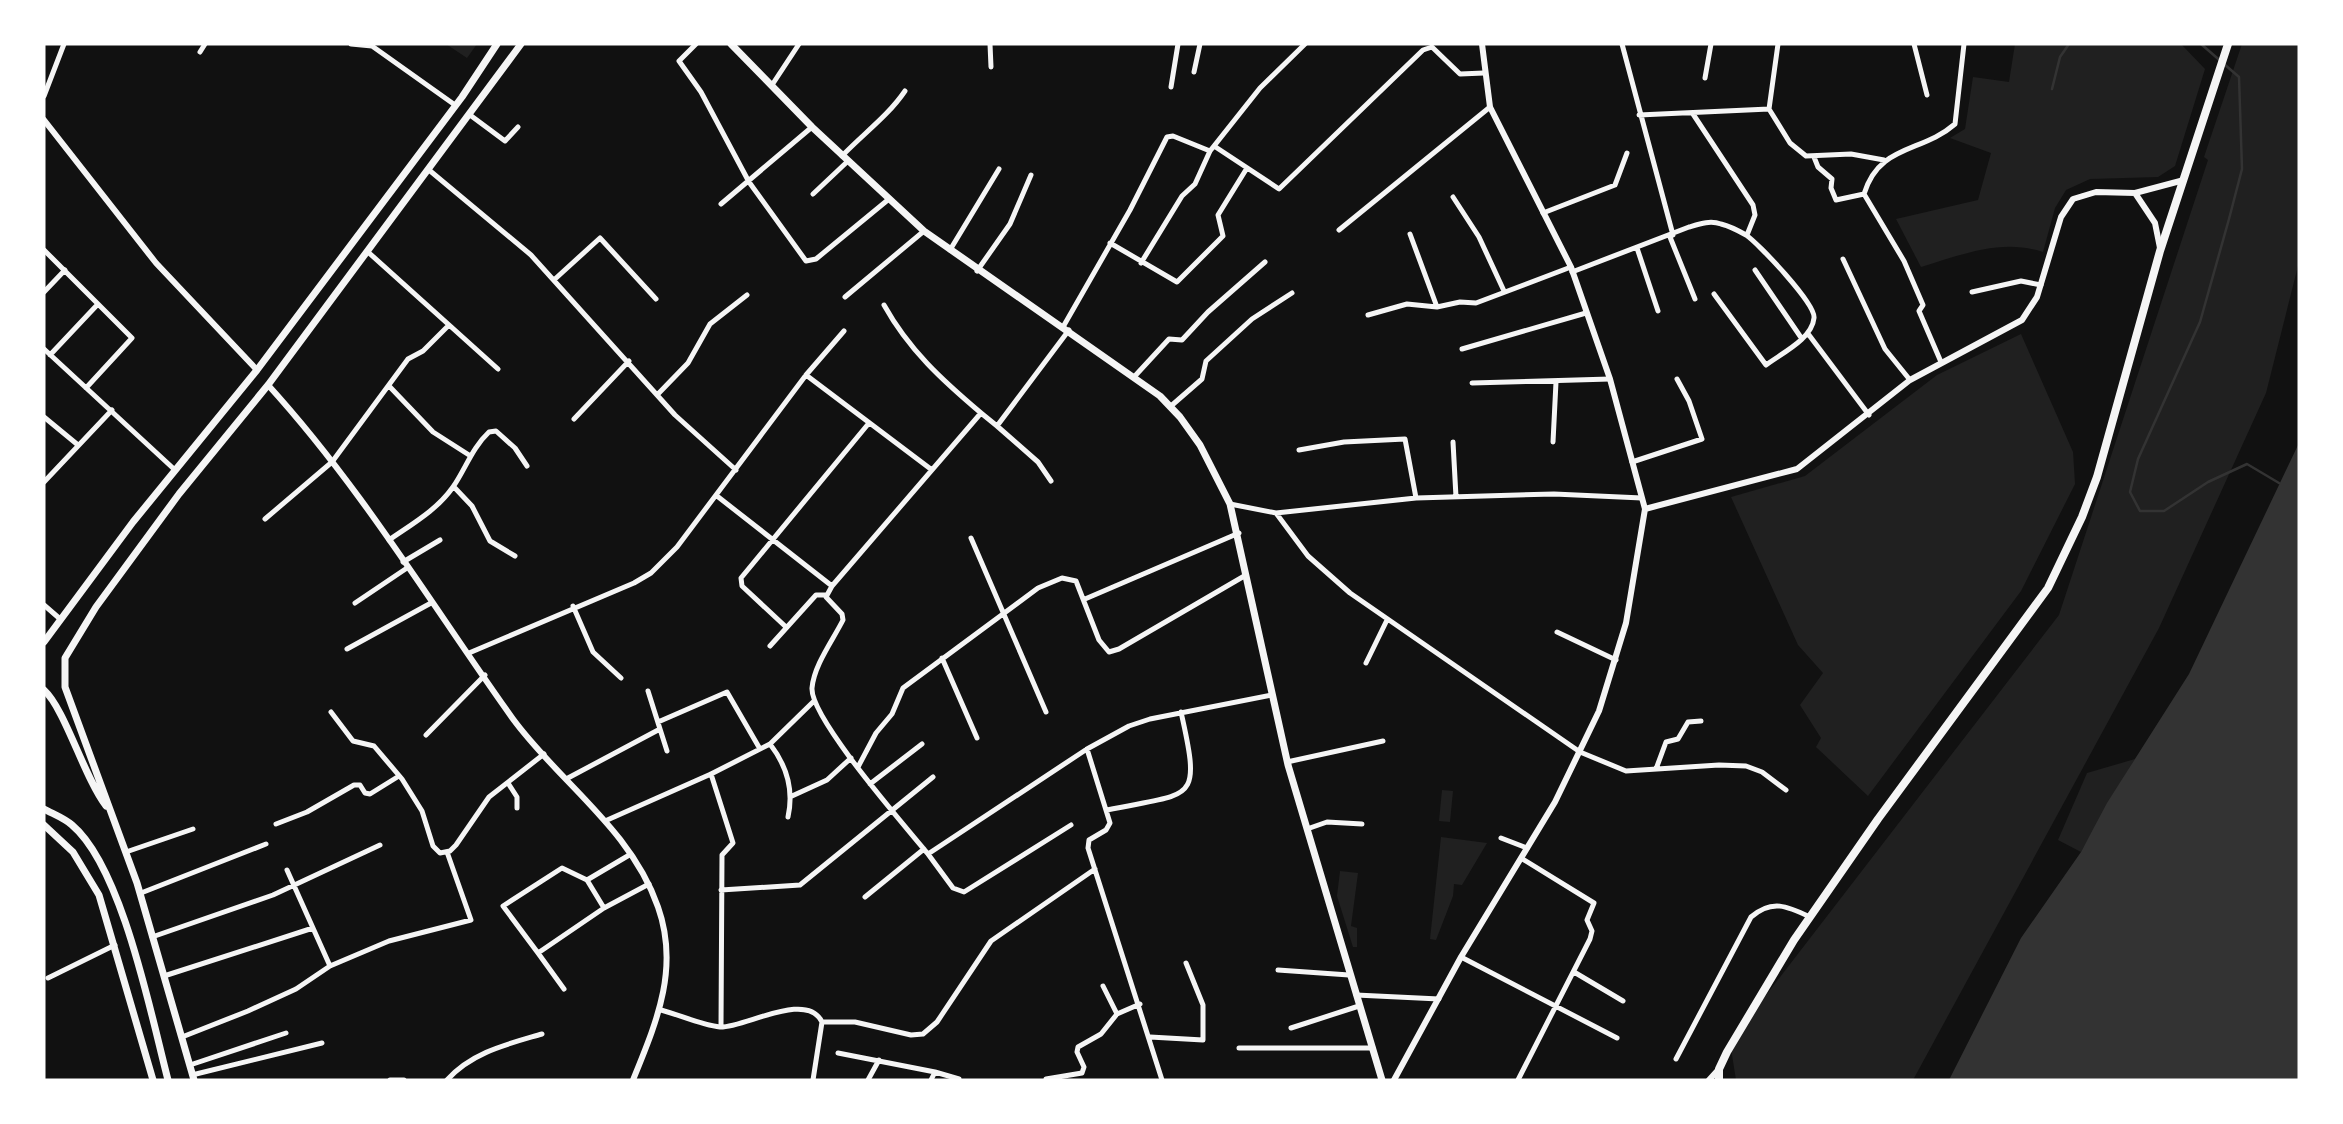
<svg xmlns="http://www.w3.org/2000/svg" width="2343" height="1124" viewBox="0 0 2343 1124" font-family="'Golos Text',sans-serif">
<rect width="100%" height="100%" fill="#111"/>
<path fill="#202020" d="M446 44H477L467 58Z
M2015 44H2181L2205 69 2175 166 2158 177 2090 179 2066 190 2055 208 2043 252C2001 238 1961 255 1921 267L1896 219 1978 200 1991 153 1950 138 1965 129 1973 77 2009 82Z
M2242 44H2299V262L2266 393 2159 628 1913 1080H1736L1730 1042 2059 615 2208 160 2204 157Z
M2021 334 2073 452 2075 484 2021 591 1868 796 1816 747 1821 738 1800 705 1823 673 1798 645 1731 497 1805 476 1937 375Z
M2135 759 2081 852 2058 840 2087 773Z
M1442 790 1453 791 1450 822 1439 821Z
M1441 837 1487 843 1462 885 1454 884 1453 896 1436 940 1430 939Z
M1340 871 1358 873 1351 926 1357 928V947H1353L1337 896Z"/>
<path fill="#333" d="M2299 443V1080H1949L2021 938 2081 852 2107 803 2189 674Z"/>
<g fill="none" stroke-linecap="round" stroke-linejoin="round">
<path stroke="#333" stroke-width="2.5" d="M2201 44 2239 77 2242 169 2229 219 2200 322 2138 459 2130 492 2140 511H2164L2208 482 2247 464 2279 483
M2052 89 2060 57 2069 44"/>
<path stroke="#f5f5f5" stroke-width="5" d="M351 44 372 46 455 105
M696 44 679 61 701 92 749 182 806 261 816 259 889 199
M990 44 991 67
M1622 44 1673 235
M1914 44 1927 95
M200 52 205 44
M1194 72 1200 44
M1705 78 1711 44
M772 85 799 44
M1171 87 1178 44
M44 96 64 44
M1769 109 1778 44
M1693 114 1753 205 1755 215 1747 235
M470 115 505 141 518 127
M1639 115 1769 109 1790 143 1806 156 1851 154 1884 160
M1214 146 1260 88 1305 44
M842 156C863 134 888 116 905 91
M1814 157 1818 167 1832 179 1831 188 1836 200 1864 194
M429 170 531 255 675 415 736 470
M813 194 848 161
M1453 197 1479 237 1504 291
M721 204 812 127
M1543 213 1615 185 1627 153
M1339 230 1490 107
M1410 234 1437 307
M1670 237 1695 299
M1110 243 1177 282 1223 236 1218 215 1247 168
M1637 248 1658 311
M44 250 132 338 86 388
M950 250 999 169
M368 252 498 369
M1843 259 1885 349 1910 380
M1141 263 1182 196 1195 184 1210 151
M1755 270 1802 339
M977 271 1010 224 1031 175
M1572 272 1689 227C1699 224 1710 220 1721 224 1729 226 1739 231 1746 235 1758 243 1816 304 1814 318 1812 339 1782 353 1766 365L1714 294
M555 279 600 238 656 299
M44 292 65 270
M1972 292 2021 281 2041 285
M845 297 924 231
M884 305C909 350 942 380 981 413
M1368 315 1407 304 1437 307 1460 302 1476 303 1571 267
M1063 327 1130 210 1167 137 1173 136 1210 151 1214 146 1279 189 1423 50 1432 47 1460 74 1484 73
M1809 335 1869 415
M44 349 175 470
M1462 349 1586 313
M50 355 98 304
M1941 362 1919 311 1923 305 1904 261 1864 194C1879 144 1922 153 1955 124L1964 44
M806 375 844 331
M1134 377 1169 339 1182 340 1208 312 1265 262
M1472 383 1610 379
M390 387 433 432 469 455
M658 394 688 363 710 324 747 295
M1171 406 1202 379 1206 361 1252 319 1292 293
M44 417 78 445
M574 419 629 361
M997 426 1038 462 1051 481
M1453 442 1456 497
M1553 442 1556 382
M1299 450 1344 442 1405 439 1416 498
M1632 462 1702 439 1689 401 1677 379
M44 482 112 410
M454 487 472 506 490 541 515 556
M717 496 832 586 826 597 842 614 843 620C833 640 814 665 812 688 810 718 906 827 928 854L1087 749 1129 726 1150 719 1272 695
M1230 504 1276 513 1308 556 1350 593 1580 752 1626 771 1719 765 1746 766 1762 772 1786 790
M1276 513 1416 498 1554 494 1642 498
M265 519 332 462 408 359 423 351 448 326
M971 538 1046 712
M389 540C412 524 437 510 453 487 466 468 472 448 489 432L496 431 515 448 527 466
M403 562 440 540
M832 586 981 413 997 426 1069 330
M1085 599 1239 533
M355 603 407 568
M44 605 59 618
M573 606 593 652 621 678
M786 627 742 586 741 578 869 423
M1557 632 1616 660
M770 646 816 595H826
M347 649 431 603
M469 653 634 583 651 573 677 547 806 375 932 470
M942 658 977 738
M1366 663 1387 620
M331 712 353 741 374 746 402 779 422 811 433 846 440 853 450 851 456 845 489 797 544 754
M658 722 727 692 760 749
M660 729 667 751
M426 735 485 675
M770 744C787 766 794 790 788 817
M1087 749 1110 823 1106 830 1089 840 1088 848 1162 1080
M1287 762 1383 741
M858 767 876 733 892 714 903 688 1038 588 1062 578 1076 581 1099 640 1109 652 1119 649 1246 575
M1656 769 1666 742 1678 739 1688 722 1701 721
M711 774 733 843 722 855 721 1027
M568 778 660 729 648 691
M508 783 517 797V808
M870 784 922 744
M792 796 827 780 851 758
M1107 810C1193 792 1202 805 1181 712
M605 821 711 774 770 744 813 702
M276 824 307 812 354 785H360L365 793 370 794 399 776
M1307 829 1327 822 1362 824
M1501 838 1527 848
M126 852 193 829
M928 854 953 888 964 892 1071 825
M287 870 330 966
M587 880 604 908 538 953 503 906 562 868 587 880 631 854
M721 890 800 885 933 777
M141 893 266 844
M865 897 924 849
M604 908 649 884
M152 937 273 895 380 845
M538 953 564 989
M1461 957 1617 1038
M1278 970 1349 975
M1574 972 1623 1001
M164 976 313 928
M48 978 115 945
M1103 986 1117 1014
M1356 995 1439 999
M661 1010C680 1015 701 1025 720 1027 744 1028 807 990 822 1022L813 1080
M822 1022H855L911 1035 923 1034 937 1022 991 941 1095 869
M1291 1028 1359 1006
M182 1037 248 1011 296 989 330 966 389 941 471 920 447 852
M1150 1037 1203 1040V1005L1186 963
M1239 1048H1373
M838 1053 935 1072 931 1080
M1676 1059 1751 917C1772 899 1787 906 1810 917
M190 1065 286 1033
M935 1072 959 1079
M192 1075 322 1043
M1046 1079 1082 1073 1084 1067 1077 1052 1078 1047 1101 1034 1117 1014 1140 1004
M390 1080H404
M447 1080C472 1052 508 1044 542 1034
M868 1080 879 1060
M1518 1080 1590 939 1592 931 1587 920 1594 903 1521 858"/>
<path stroke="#f5f5f5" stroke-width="6" d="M44 120 156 263 257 370
M2135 193 2155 223 2160 248
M268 385C361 487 433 607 513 719 560 783 631 829 658 907 680 969 656 1023 633 1080
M1645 509 1797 469 1910 380 2022 320 2037 297 2061 217 2073 199 2096 192 2135 193 2184 180
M1394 1080 1461 957 1555 802 1599 711 1626 623 1645 509 1610 379 1571 267 1490 107 1482 44
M1709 1080 1719 1069"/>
<path stroke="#f5f5f5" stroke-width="7" d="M731 44 812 127 924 231 1160 396 1180 417 1200 445 1230 504 1288 765 1382 1080
M44 642 133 522 257 370 462 97 497 44
M44 690C65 709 84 777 106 806
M44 809C53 814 64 818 72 825 122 867 151 1015 168 1080
M44 825 73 852 99 895 153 1080
M194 1080 137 883 65 687V658L96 607 179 494 268 385 521 44"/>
<path stroke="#f5f5f5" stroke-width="8" d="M1719 1080V1069L1727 1052 1794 940 1878 819 2048 588 2082 517 2097 477 2160 251 2228 44"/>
</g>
<rect width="2343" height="1124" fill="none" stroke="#ffffff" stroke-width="91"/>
</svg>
